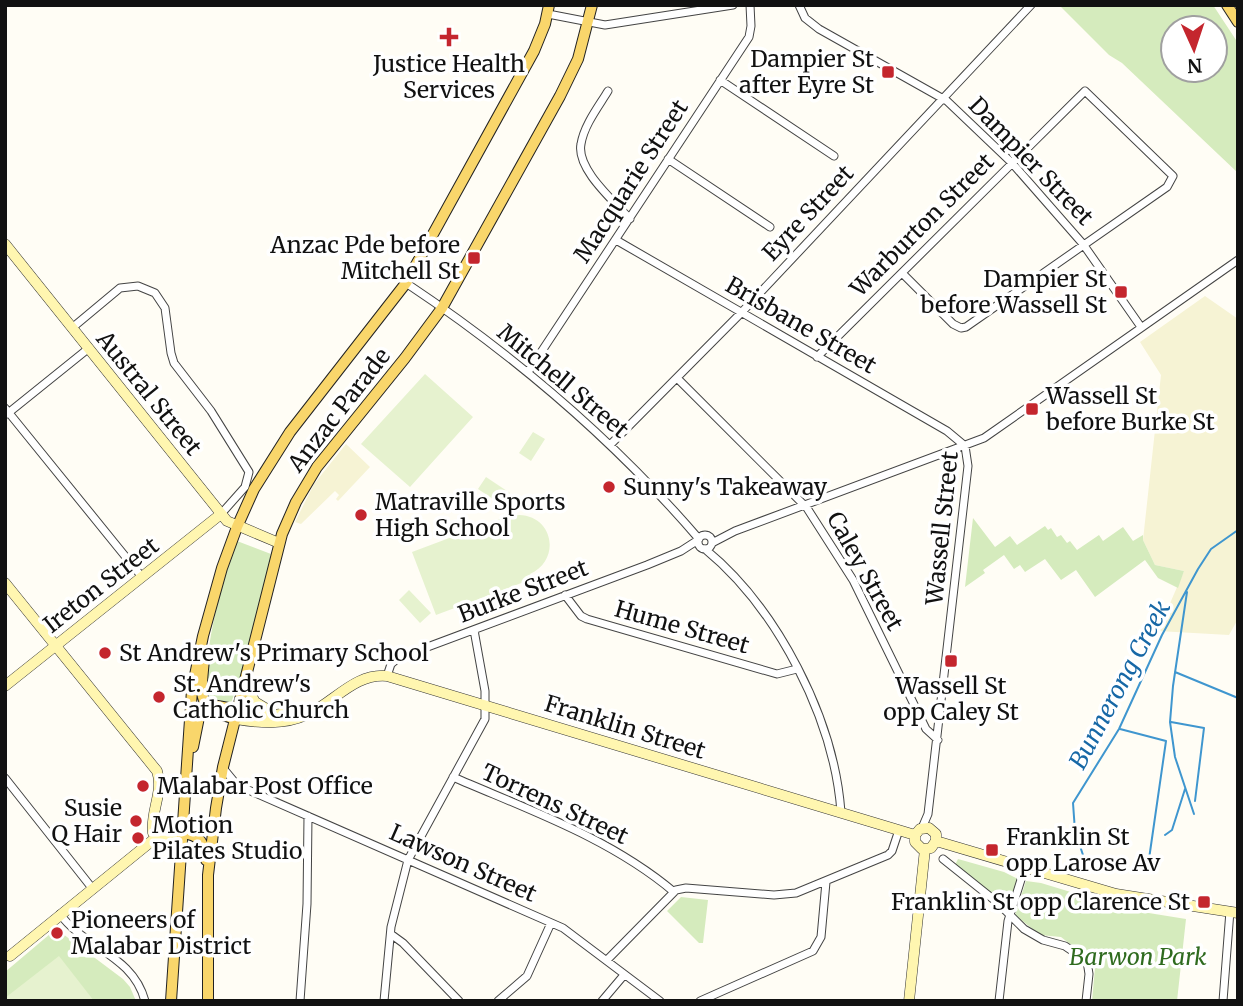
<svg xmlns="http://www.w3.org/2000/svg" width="1243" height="1006" viewBox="0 0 1243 1006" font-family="Merriweather,serif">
<rect width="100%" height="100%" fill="#fffdf5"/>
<path fill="#f6f3d4" d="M1205 296 1238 319V619L1229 635 1158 631 1184 571 1155 565 1143 540 1161 375 1140 342Z
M346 444 370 467 338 501 336 499 339 495 335 491 301 524 295 522 314 484Z"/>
<path fill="#d5ebbd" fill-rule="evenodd" d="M1059 5H1213L1238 43V173L1122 63 1109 55ZM1215 28V70H1173V28Z
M973 518 995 547 1010 536 1017 545 1045 526 1048 530 1051 528 1057 537 1061 535 1067 543 1070 541 1077 550 1099 535 1103 541 1123 527 1133 541 1143 535V540L1155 565 1184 571 1178 588 1158 578 1145 560 1095 597 1076 570 1061 580 1045 559 1025 572 1020 565 1014 569 1004 555 983 570 985 573 965 587Z
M237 541 271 554 251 646 231 703 206 697C205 643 219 592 237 541Z
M958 859 1004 872 1018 879 1012 897 1003 903 955 865Z
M1026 881 1041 883 1130 910 1186 919 1177 1001H1092L1095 968 1092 961 1061 937 1040 935 1015 915Z
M681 897 708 900 703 943H699L667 911Z
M50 934H63L123 979 130 987 136 1001H5V972Z"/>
<path fill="#e6f2cf" d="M425 374 473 417 410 487 361 444Z
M533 432 545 439 531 461 519 453Z
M486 477 510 493 502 505 478 489Z
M519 515C554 516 561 560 530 574L532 579 436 615 412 552 508 516Z
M409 590 431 613 420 623 399 600Z
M59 956 94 1001H5V998Z"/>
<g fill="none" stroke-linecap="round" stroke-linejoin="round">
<path stroke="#3f96cf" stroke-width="2" d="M1187 592 1173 686 1170 722 1175 757 1194 814
M1175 672 1238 698
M1171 722 1204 728 1195 801
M1120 729 1166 741 1148 866
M1165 835 1172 830 1185 789
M1088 870 1075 831 1073 803 1119 729 1162 635 1198 569 1211 549 1238 530"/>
<defs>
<path id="street" d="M799 5 805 18 819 29 947 101 1012 163 1083 244 1141 327
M548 14 605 25 733 5
M720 80 834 156
M608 91C599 106 584 125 581 144 576 169 614 201 630 219
M668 159 770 227
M616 240 947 431 965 446 968 466 928 814 922 828
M406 283C514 355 614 440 699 539
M72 328 120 288 138 286 155 293 165 308 171 353 174 363 211 411 249 472 245 487 221 514
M817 357 1085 91 1173 176 1167 187 966 327 961 328 953 324 902 273
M528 372 749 37 751 26 750 5
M677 378 807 508 853 580 926 729 938 740
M5 408 142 577
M7 414 89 348
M610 445 741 313 1031 5
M698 542a7 7 0 1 1 14 0a7 7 0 1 1-14 0Z
M712 543 735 531 984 438 1238 260
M705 549C777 608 834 718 841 812
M565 595 581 616 587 619 777 674 797 669
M387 676 391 664 398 658 647 565 681 551 698 540
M223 768 237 785 563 928 660 1001
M453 777C529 810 610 838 674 892
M5 778 92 888
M943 859 998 903 1024 929 1043 940 1065 946 1087 961 1089 974 1086 1001
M60 914C84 948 133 955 145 1001
M392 935 403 943 459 1001
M607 960 676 890 686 888 774 895 796 893 888 855 892 851 899 830
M300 1001 307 904 308 816
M384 1001 391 927 408 860 485 719V691L474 630
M498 1001 527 976 551 923
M602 1001 624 975
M700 1001 813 951 821 937 826 882
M999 1001 1008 921 1025 867
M1223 1001 1230 911"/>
<path id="secondary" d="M5 244 227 521 279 543
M5 583 157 771C164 792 150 812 153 833L160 838 182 840
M245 684 255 702 270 711
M5 686 221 514
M239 710 275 715 304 710
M236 719C260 723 284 725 306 715 334 703 354 673 387 676L915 835
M158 824 165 831 182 833
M915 835V842L922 849 931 848 936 841
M915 835 920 829 929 828 936 834V841
M936 841 1116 894 1238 913
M10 956 153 840 160 829
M909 1001 925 849"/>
<path id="primary" d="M1227 5 1238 22
M204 659C201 696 195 708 236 719
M193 747 199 717 204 707 212 705 239 710
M182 833C201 835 204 843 206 860
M171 1001 192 690 203 636 222 568 237 527 254 489 290 432 406 283 534 51 545 24 549 5
M208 1001V875L216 808 223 767 282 534 296 502 317 467 405 358 442 308 560 96 578 59 592 5"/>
</defs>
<use href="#street" stroke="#444" stroke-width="9"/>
<use href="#secondary" stroke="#333" stroke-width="11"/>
<use href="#primary" stroke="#222" stroke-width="12"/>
<use href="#street" stroke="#fff" stroke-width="7"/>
<use href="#secondary" stroke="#fff6b0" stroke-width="10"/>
<use href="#primary" stroke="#f9d66b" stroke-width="10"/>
</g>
<g fill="#c4262e" stroke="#fff" stroke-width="2.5">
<path d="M445.5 26.5h7v7h7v7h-7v7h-7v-7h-7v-7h7z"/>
<rect x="881" y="65" width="14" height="14" rx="3.5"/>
<rect x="467" y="251" width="14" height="14" rx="3.5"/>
<rect x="1114" y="285" width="14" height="14" rx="3.5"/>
<rect x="1025" y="402" width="14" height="14" rx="3.5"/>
<circle cx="609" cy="487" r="7"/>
<circle cx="361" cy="515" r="7"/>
<circle cx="105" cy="653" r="7"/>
<rect x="944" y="654" width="14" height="14" rx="3.5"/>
<circle cx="159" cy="697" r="7"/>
<circle cx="143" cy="786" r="7"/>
<circle cx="136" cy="821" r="7"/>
<circle cx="138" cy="838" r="7"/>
<rect x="985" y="843" width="14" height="14" rx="3.5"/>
<rect x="1197" y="895" width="14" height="14" rx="3.5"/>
<circle cx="57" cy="933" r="7"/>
</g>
<g text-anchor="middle" stroke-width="7" stroke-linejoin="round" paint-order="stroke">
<g font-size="23" fill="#111" stroke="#fff" text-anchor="start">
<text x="874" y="67" text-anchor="end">Dampier St<tspan x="874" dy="26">after Eyre St</tspan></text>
<text x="449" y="72" text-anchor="middle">Justice Health<tspan x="449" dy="26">Services</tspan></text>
<text x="460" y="253" text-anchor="end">Anzac Pde before<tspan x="460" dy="26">Mitchell St</tspan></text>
<text x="1107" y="287" text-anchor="end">Dampier St<tspan x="1107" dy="26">before Wassell St</tspan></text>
<text x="1046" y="404">Wassell St<tspan x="1046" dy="26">before Burke St</tspan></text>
<text x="623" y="495">Sunny's Takeaway</text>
<text x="375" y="510">Matraville Sports<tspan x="375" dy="26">High School</tspan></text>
<text x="119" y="661">St Andrew's Primary School</text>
<text x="173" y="692">St. Andrew's<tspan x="173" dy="26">Catholic Church</tspan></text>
<text x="951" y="694" text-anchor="middle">Wassell St<tspan x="951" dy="26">opp Caley St</tspan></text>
<text x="157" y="794">Malabar Post Office</text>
<text x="122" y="816" text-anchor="end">Susie<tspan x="122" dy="26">Q Hair</tspan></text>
<text x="152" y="833">Motion<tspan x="152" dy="26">Pilates Studio</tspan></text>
<text x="1006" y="845">Franklin St<tspan x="1006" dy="26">opp Larose Av</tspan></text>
<text x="1190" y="910" text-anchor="end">Franklin St opp Clarence St</text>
<text x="71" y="928">Pioneers of<tspan x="71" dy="26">Malabar District</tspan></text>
</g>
<g font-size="23" fill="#111" stroke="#fff">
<text transform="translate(1031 161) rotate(46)" y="8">Dampier Street</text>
<text transform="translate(631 181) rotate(-57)" y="8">Macquarie Street</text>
<text transform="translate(808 213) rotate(-47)" y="8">Eyre Street</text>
<text transform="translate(922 225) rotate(-45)" y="8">Warburton Street</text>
<text transform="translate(801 325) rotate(30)" y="8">Brisbane Street</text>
<text transform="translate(563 381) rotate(40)" y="8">Mitchell Street</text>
<text transform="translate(149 393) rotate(51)" y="8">Austral Street</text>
<text transform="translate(339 410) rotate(-52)" y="8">Anzac Parade</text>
<text transform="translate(942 528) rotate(-84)" y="8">Wassell Street</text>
<text transform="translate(865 571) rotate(61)" y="8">Caley Street</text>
<text transform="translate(101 585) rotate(-38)" y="8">Ireton Street</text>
<text transform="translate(523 591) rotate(-21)" y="8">Burke Street</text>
<text transform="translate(682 627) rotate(16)" y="8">Hume Street</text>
<text transform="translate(625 727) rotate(17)" y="8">Franklin Street</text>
<text transform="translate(555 804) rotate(25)" y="8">Torrens Street</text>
<text transform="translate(463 863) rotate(24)" y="8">Lawson Street</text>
</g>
<g font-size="23" font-style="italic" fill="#2f6b1f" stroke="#fff">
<text x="1138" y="965">Barwon Park</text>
</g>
<g font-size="24" font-style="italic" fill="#1768a6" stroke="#fff">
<text transform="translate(1120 685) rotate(-62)" y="8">Bunnerong Creek</text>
</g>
</g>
<rect width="1243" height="1006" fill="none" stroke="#111111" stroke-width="14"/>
<g transform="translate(1194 49) rotate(177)"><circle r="33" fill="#ffffff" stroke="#a0a0a0" stroke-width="2"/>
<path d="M0-5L12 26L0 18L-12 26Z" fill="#c4262e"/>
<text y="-10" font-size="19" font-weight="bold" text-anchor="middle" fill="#111111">N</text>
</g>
</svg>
